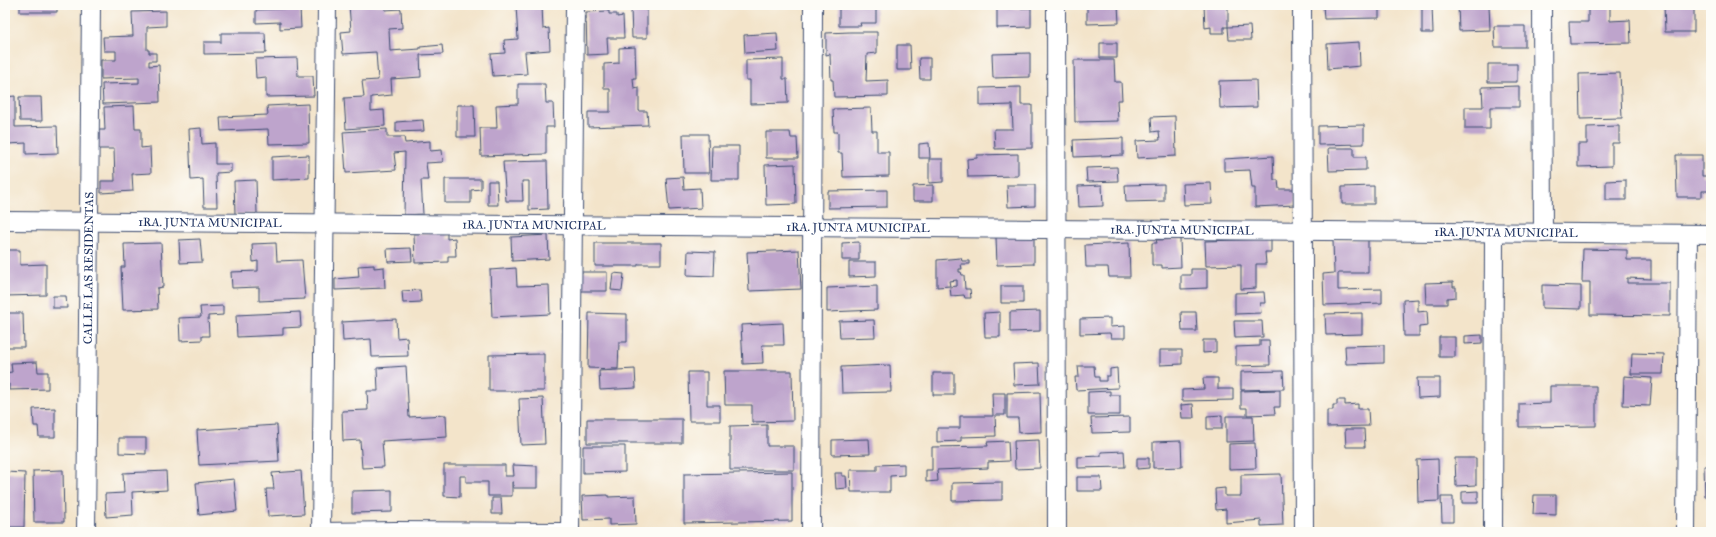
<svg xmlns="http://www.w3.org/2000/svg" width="1716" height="537" viewBox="0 0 1716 537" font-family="'IM FELL Great Primer',serif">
<rect width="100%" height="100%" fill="#fdfcf7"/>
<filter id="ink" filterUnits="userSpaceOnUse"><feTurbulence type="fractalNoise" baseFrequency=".025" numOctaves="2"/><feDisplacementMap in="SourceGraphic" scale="8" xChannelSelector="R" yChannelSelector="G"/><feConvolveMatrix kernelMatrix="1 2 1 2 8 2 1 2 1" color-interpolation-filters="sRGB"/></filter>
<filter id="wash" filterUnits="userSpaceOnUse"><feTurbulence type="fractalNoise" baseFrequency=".012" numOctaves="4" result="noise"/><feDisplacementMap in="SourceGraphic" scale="16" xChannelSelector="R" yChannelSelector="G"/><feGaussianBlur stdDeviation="0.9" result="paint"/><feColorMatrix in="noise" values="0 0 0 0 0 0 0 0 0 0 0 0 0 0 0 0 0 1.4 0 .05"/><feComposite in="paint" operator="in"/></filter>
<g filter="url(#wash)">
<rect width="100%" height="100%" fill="#f3e4ca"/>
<g id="blocks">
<path fill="#bea4cc" d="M20 5H57V12H20Z
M349 5H385V10L401 9 402 28 389 29 390 51 420 49V47L442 45 443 54 420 55 421 77 391 79 392 95 371 97V111L384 110 385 126 346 129 344 98 364 97 362 81 378 80 376 52 343 54 341 32 351 31Z
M516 5H542L543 29 549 28 550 50 525 52 527 74 493 76 491 54 505 53 504 40 518 39Z
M839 5H876V23H860L861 26H839Z
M1087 5H1118L1119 23 1087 24Z
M1204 5H1228V27H1224V33H1211V27L1205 28Z
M1323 5H1379V18L1324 19Z
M1422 5H1432L1433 33H1422Z
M1458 5H1489L1490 30 1459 31Z
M1588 5H1610V21L1630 20 1631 43 1570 44 1569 22H1588Z
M1664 5H1694V32H1665Z
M300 8 301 28 280 29V22L256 23V10Z
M631 8H647V38H632Z
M1031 8V27L997 28V9Z
M166 11V26L147 27V50H149V53H156V61H149V66L159 65 160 102 103 104 102 84 139 83V78L101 79V60H116V51H104L103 37 133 36 132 12Z
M609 11V14H617V17L623 16 624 38H607L608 54 587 55 586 12Z
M1250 26 1251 40H1229L1228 27Z
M1494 26H1525V47H1495Z
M850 32H877V53L867 54 866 81 888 80V96L834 97 833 80H831L830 54 826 55V33Z
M221 33H265L266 53 204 54V42H221Z
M777 33 778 51 745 53 744 35Z
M1359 42 1360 66 1328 69 1327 44Z
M1100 43H1117V58H1100Z
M897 45H910L911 70H897Z
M635 47 636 78H633L634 89 639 88V111H647L648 125 588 127V112H610V89H604V64L619 63V48Z
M1030 53V77L993 78 992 54Z
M297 58 298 76H313L314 96 266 97V77L256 78 255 59Z
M919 58H930V79H920Z
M783 59V79H787L788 103 750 104V80H746V60Z
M1074 60H1114L1115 82H1121L1122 100H1117L1118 121 1075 122Z
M1488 64H1517V82H1488Z
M1620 73 1622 118 1580 119 1579 74Z
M1256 80 1257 107 1220 108 1219 81Z
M518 84H545L546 103H553L554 127H546V154L481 156 480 128H497L496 105 518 104Z
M1519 86V107H1490V129H1465V107H1483L1482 87Z
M1021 87V105H1032V148L995 149 994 129H1013L1012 105 980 106V88Z
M15 96V127L57 126 58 153 26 154V143L8 144V165H5V97Z
M19 97H41L42 121H20Z
M308 104 309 143 269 144 268 129 221 131 220 117 268 115 267 106Z
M457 105H474L475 137H457Z
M134 106 135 129H141V148L150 147 151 173 132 174 133 191 101 193V181H115L114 149H98L97 130H105L104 107Z
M871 108 872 131H877V152H889V176L843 177 842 153H838V132H834L833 109Z
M1175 116 1176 156 1137 158 1136 141 1160 140 1159 131 1152 132 1151 117Z
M423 120 424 131 396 132V122Z
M1364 125V144L1318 145V126Z
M1619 126V143H1612V166L1578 167V144H1587V127Z
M201 128 202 144 215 143V164H231V172L216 173 217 207H204L203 179 191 180 189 129Z
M387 129V137H404L405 143 430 141V151L442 150 443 162 426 163 428 180H421L423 214 404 215 405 152 394 153 396 170 346 173 343 132Z
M766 132H790L791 138H797L798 158H766Z
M683 134H708L709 173H684Z
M1123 138V155L1074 157 1073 140Z
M929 143 930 158H919V144Z
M712 146H739V180H711Z
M1328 148H1354V157H1366V170L1329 171Z
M1018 154V176L968 177 967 159 977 158V155Z
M309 155V178L272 180V157Z
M1676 155H1702V176H1711V191H1702V197H1677Z
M1273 156 1274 180H1278L1279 189H1295V205L1255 207V188H1252L1250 170 1224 171V159Z
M929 159H943V182L929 183Z
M547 161 548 209 529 210V181H522L523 201H506L503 162Z
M795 164 796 204 766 205 765 165Z
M1117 167 1118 181 1087 182 1086 168Z
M683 177 684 189 700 188 701 208 669 210 666 178Z
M445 179H481V189L471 190V203H445Z
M256 180 257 214H235L234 181Z
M1626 180V200H1606V181Z
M488 181H497L498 205H488Z
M1211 183 1212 204 1184 205 1183 184Z
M1164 184V201L1126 202 1125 185Z
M933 185V201H913V186Z
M1007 185H1035V206L1008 207Z
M1102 185 1103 206 1079 207 1078 186Z
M1374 186V204H1342V187Z
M887 190V207L828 208V191Z
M447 232V239L455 238 456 256H448V262L415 263 414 234Z
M548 235 549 259 512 261 511 237Z
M1034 236V264L997 265 996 237Z
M200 239 202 262 180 263 179 240Z
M1180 239 1181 267 1162 268V265H1152V243H1157L1156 240Z
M1271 239V252H1265L1266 264H1256V288L1241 289V265L1206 266 1205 241Z
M1368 239V273H1338V290L1382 289V303L1324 305 1323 274 1334 273 1333 240Z
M859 242V260H842V243Z
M161 243 163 287 157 288 158 309 123 310 121 267H125L124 244Z
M276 243 277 261 302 260 305 299 259 301V287L232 288 231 272 258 271V261L253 262 252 244Z
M595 243H661V264H638V266H595Z
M1129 243 1130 277H1109L1108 267H1086L1085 245Z
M411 248 412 261 388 262 387 249Z
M1583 249 1627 250V260H1651V279L1627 278V283H1670V316L1590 315V282H1582Z
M5 250H20V265L46 264V295L5 296Z
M799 250 801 289 749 291 747 252Z
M688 251 715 252 714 276 687 275Z
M961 258 962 261H970V264H961L962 269H959V272H961L962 275H964L965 289H970L971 298H965L964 295 951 296 950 287 957 286V280L949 281 950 286 937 287V260Z
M849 262H876V276L849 277Z
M374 265V268L384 267 385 288 335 290V279L359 277 358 266Z
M516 268 517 286 549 285 550 314 492 317 490 270Z
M1191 269H1207V288L1181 289V275H1191Z
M577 272H607V291H577Z
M613 273 624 274 622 291 611 290Z
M1453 282V287H1456V297L1447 298V304H1426L1425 283Z
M1542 285 1581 286V309L1542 308Z
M877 286V310L827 312V288Z
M1001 286H1023V303H1001Z
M420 290 421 302 403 303 402 291Z
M1264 292 1265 303H1260L1261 313 1235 314V293Z
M53 296H66L67 308H53Z
M1418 299V312L1427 311 1428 326 1419 327V336H1404L1403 300Z
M223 306V315L208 316 209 336H202V340L180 341 179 318 201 317 200 307Z
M1040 311V331L1010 332V312Z
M300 312 301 327 283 328V335L237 337 236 315Z
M1000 312V337H985L984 313Z
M1181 312H1196L1197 331H1182Z
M5 313H23L24 347H5Z
M589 313 627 314V342H619L618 369 588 368Z
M1362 313V334L1326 335 1325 314Z
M1110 318V327L1125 326V338H1111L1110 333 1080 334V319Z
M396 319 397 338 407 337 408 356 372 357 371 339 343 341 342 322Z
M874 320 875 337 840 338 839 321Z
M1234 321H1262L1263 337 1235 338Z
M783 323 784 345H762L763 363 743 364 741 325Z
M1482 335V343L1465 344V336Z
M1439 337H1455V357H1439Z
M1203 340H1216V352L1203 353Z
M1260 340H1269L1270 365 1236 366V347L1260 346Z
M1384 345V363L1346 364 1345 346Z
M1160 350H1182V364L1160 365Z
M1632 353 1664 354 1663 374H1631Z
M544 354V391H489V355Z
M37 362 38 372H48V389L9 390V384H5V373L12 372 11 363Z
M1039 363 1040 384 1014 385 1013 364Z
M890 365 891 392 842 393 841 367Z
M406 366 409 417 446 415 447 437 382 441 384 467 362 468 360 440 343 441 342 411 368 410 367 391H378L377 368Z
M1078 366H1094L1095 377H1099V381H1106V376H1110V369L1117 368 1118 388 1076 390 1075 377H1079Z
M635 369 636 388 600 390 599 371Z
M724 371H792L793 421 752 422V405H725Z
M1283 371 1284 389 1241 390V372Z
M688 372H707V405H720V421H689Z
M933 373H954V395H933Z
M1624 376 1652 378 1650 406 1623 405Z
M1203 378H1218V389H1233V400L1182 401V390L1204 389Z
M1417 378H1440V397L1418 398Z
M1550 386H1596V426L1519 427V404L1550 403Z
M1280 390V407H1274L1275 414 1247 415V408H1241V391Z
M1110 391V395H1120V415H1088V392Z
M1040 392 1041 432 1019 433 1018 418H1007V393Z
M992 393H1005V415H995L996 436 961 437V441L937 442V428H960V416H993Z
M543 398 545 444 521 445 519 399Z
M1337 400H1345V405L1358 404V409H1368L1369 426 1327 427V410H1333V405H1337Z
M1193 404 1194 418H1182L1181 405Z
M55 408V437H39L38 426H34L33 409Z
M1222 415V429H1207V416Z
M1226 416H1253L1254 441 1226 442Z
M1130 417V432L1092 433 1091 418Z
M587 419H682V443H587Z
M277 425 279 461 199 465 197 430Z
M767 425V446H794V470H730V426Z
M1345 429H1364L1365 447H1346Z
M119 438H146V454L119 453Z
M869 439 870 454 832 455V440Z
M1039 440 1040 468 1015 469 1014 441Z
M1008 441 1009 461 988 462V468L937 470 938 481 926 482V470H932V447L988 446 987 442Z
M1181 441 1182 467 1153 468V442Z
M1255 443 1256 468 1229 469V444Z
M583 446H625V472L583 473Z
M1124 451 1125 467 1078 468V457L1101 456V452Z
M1137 458H1149V468L1137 469Z
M1455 458H1476V485L1456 486Z
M1438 459 1439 501 1418 502 1417 460Z
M904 464V475L890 476V492H851L850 470H877V465Z
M444 465H505V476H514L513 465 537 466V488H513V482H512V496H488V482H466V476H460V497L444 496Z
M1704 466H1711V496L1705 497Z
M63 470 64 522H34L33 471Z
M166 471 167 490 132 492 133 515 106 517 105 494 124 493 123 473Z
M301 471 304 514 268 516 266 489H274L272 473Z
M5 472 25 473 24 527H7L8 491H5Z
M792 472V521L684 523V474Z
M835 473H842V476H846L847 488 836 489Z
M1281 474 1283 525 1261 526V520L1226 523V509L1216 510 1215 489 1225 488V496H1241V475Z
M1077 477H1101L1102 491H1077Z
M234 479 237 511 199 515 196 483Z
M1002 482V500L952 501V483Z
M392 490V512L352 513V491Z
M1478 491V503H1462V492Z
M608 495V497L635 496 636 524 609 525V519L583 520 582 496Z
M1534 495H1556V515L1533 514Z
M1441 497H1453V522H1442Z
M492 498H501L502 514H492Z"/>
</g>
</g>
<g filter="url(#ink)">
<use href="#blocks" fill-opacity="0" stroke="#3b4a6e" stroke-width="1"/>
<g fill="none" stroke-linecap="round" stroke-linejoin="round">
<defs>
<g id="street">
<path d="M1056 5 1057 532"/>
<path d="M1302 5 1304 532"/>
<path d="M1542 5 1543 233"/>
<path id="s1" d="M5 221 1711 234"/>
<path id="s2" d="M86 532 91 5"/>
<path d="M320 532 396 531 562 532"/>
<path d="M321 532 327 5"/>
<path d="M570 532 575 5"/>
<path d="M811 532 813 5"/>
<path d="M1493 532 1494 233"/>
<path d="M1686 532 1688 234"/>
</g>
</defs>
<use href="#street" stroke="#3b4a6e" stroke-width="20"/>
<use href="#street" stroke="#fff" stroke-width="18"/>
</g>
</g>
<g text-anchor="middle" stroke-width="4" stroke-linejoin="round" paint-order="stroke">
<g font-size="12" fill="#1b2f5e" stroke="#fdfcf7">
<text dy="4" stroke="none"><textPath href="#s1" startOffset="205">1RA. JUNTA MUNICIPAL</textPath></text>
<text dy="4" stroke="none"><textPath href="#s1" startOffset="529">1RA. JUNTA MUNICIPAL</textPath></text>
<text dy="4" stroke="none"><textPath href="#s1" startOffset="853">1RA. JUNTA MUNICIPAL</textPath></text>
<text dy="4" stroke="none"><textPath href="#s1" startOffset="1177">1RA. JUNTA MUNICIPAL</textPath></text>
<text dy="4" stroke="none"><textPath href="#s1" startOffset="1501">1RA. JUNTA MUNICIPAL</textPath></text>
<text dy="4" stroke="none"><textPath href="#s2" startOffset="264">CALLE LAS RESIDENTAS</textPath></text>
</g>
</g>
<rect width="1716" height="537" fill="none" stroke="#fdfcf7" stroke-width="20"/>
</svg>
